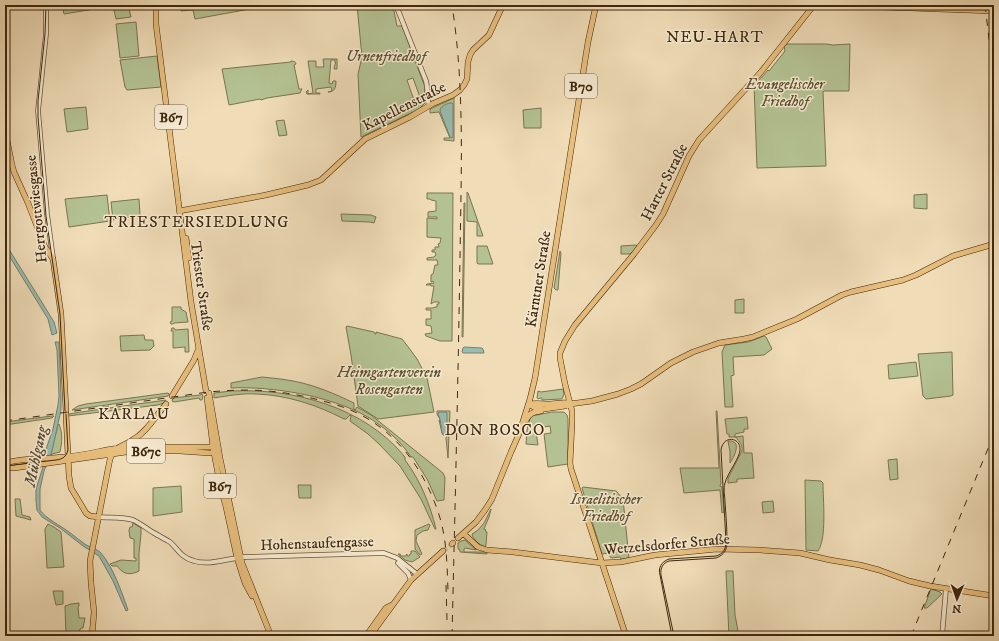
<svg xmlns="http://www.w3.org/2000/svg" width="999" height="641" viewBox="0 0 999 641" font-family="'IM FELL DW Pica',serif">
<rect width="100%" height="100%" fill="#f0ddb8"/>
<filter id="stains"><feTurbulence type="fractalNoise" baseFrequency=".005" numOctaves="4"/><feColorMatrix values="0 0 0 0 .2 0 0 0 0 .09 0 0 0 0 .02 0 0 0 .5 -.17"/></filter>
<radialGradient id="worn" r=".72"><stop offset=".6" stop-color="#630" stop-opacity="0"/><stop offset="1" stop-color="#630" stop-opacity=".3"/></radialGradient>
<path fill="#b4c293" stroke="#7a7450" fill-rule="evenodd" d="M62 5H128L131 17 116 19 113 6 64 14Z
M180 5H272L195 19 193 10 181 11Z
M357 5H393L392 9 394 11 397 26H402L425 87V103L419 109 361 137 358 74 362 57ZM413 78 421 100 415 103 407 80Z
M920 5H983L984 6 982 8 920 6Z
M136 22 139 56 120 58 116 24Z
M787 44H826L833 45 850 44 849 91H824L823 92 826 166 757 168 754 84 763 76 768 70 769 71 785 51 784 46Z
M157 56 161 87 127 90 125 87 120 60Z
M323 59H337V69H334L335 64 336 63H335V60H331L329 83 332 84 333 81H336C336 87 335 92 328 92L332 91 331 87 316 89V93H320V94H307L306 92 308 90V94L313 93 308 61H316V67H324Z
M291 61C294 61 296 62 296 64L294 65 299 89H302L300 93 267 98 261 100 260 99 229 105 222 69 291 62Z
M454 98V141L444 140V138H450L439 112 430 113V109Z
M86 107 88 129 67 132 64 109Z
M541 108V128H524L523 110Z
M284 120 287 135 279 136 276 121Z
M467 192 468 193 483 236H477V222L467 221Z
M427 193H453L452 341H440L426 336 425 334 432 333 431 326 426 325V319H431V310H426V308H433L435 307H437V304H439V302H434L431 304 434 286H431V285H426L427 284 434 283 433 281 431 282V275L433 274 435 265H438L437 260H427V258L434 257 436 255 435 252H432V250H435V247H439L438 244 440 243 441 238 427 237V218L437 219V217H428V212L436 211V201L431 200 430 199H427Z
M927 194V209L914 208V195Z
M107 195 110 221 69 227 65 199Z
M139 199 140 215 113 220 111 202Z
M464 203H465L463 337H462Z
M341 214 371 215 376 217 374 223 370 222 342 221Z
M636 245 637 246 631 254H621V246Z
M477 246H487L493 264H478L477 263Z
M560 251 561 253 558 290H556L554 288Z
M744 299V313H735V300Z
M172 307H181V309L186 312 188 322 174 323 173 324H171L170 322 172 321Z
M347 326 374 332 375 334H376V332L402 339 409 348 417 359 427 378 434 412 378 419 358 406 351 355 346 327Z
M172 328H174L175 330 188 329 189 352H185V347L173 348V331H171Z
M144 335 145 340H153L154 346 150 350 121 351 120 336Z
M764 336 766 337 772 349 764 355 733 357 734 375 731 376 733 407H725L722 352 725 345 748 342Z
M952 352 953 395 951 396 926 399 923 396 918 354Z
M916 362 918 376 889 379 888 365Z
M262 377C272 378 283 379 293 381 315 385 335 394 354 403V409L355 410 357 407 371 415 443 473 445 478 444 500 437 501 427 479 413 457H411C400 440 383 426 366 416 330 396 272 386 231 388V383Z
M563 389 564 394 562 399H561L542 400V398H540L539 399 537 398 538 391 541 392Z
M231 391C294 388 364 407 405 457V460C420 480 430 504 436 529H435L421 499 400 466 379 444 368 434 350 421 351 416 350 415 346 419H344C317 405 287 395 256 394 242 393 227 396 214 398V393Z
M168 393 169 394 168 396 72 410 78 406 86 404Z
M202 394 203 396 202 400H200L199 398 174 402 172 401 173 398 200 395Z
M166 400 164 403 158 405 68 416 69 414 81 412Z
M437 411H450L448 458 446 438 447 435H443L442 433 439 420 441 424 442 423 437 414Z
M716 411H717L721 484 720 485V486L722 487 724 512 722 513 720 490 684 493 680 468H719Z
M552 412H564L567 415 568 419V464L548 467 544 434 551 433 550 426 544 427 540 423 536 425 535 430 536 431 538 445 526 444C527 435 526 424 532 416Z
M52 416H54L52 418 5 425V422Z
M747 417 748 429H744V432L735 434V437L743 436 744 453H752L754 478 737 479V482L728 483V478L742 451C743 444 739 442 736 437H729V434H727L725 419Z
M59 424C63 434 62 442 60 452L52 454 50 456 58 425Z
M728 441C743 440 734 457 730 463V452Z
M897 459 898 479 890 480 888 460Z
M805 480 821 481 823 483C823 500 827 538 818 551L806 550Z
M298 485H311V498H299Z
M181 486 182 512 153 516V488Z
M583 487 616 491 623 499 629 558 621 559 620 557 612 558 610 557 609 553 602 554 582 488Z
M15 499H20L22 515 30 517 31 520 16 516Z
M773 501 774 512 763 513 762 502Z
M491 509 489 517 484 529 486 530 485 531 487 532 486 545 485 547C479 544 473 540 472 534L478 530 484 523Z
M133 523 141 528V534L139 553V571C134 574 126 575 122 571 120 570 119 568 117 566H112L110 564 121 560 136 561V558H134V539L130 538 129 530 130 527H132Z
M48 524 54 527 61 532 64 567 47 568 45 529Z
M429 524 430 525 428 530 423 531 417 535 416 541 422 554 420 555 415 549V530Z
M465 540 476 550 465 548 464 549V552H487V554L460 552V550L458 549V543L461 541Z
M411 551H415L420 557 412 562 405 560 398 554H400L401 556H406L407 554V556H409L410 554H411Z
M726 571H733L735 615 739 636H729Z
M931 589 940 592 942 594 927 608H924Z
M53 591H63V604L56 605Z
M79 603V606L78 607 79 618H85L83 628H81L80 630H79V633L76 632 75 635H70L69 636H66L65 606 71 604Z"/>
<path fill="#9abcb0" stroke="#76806f" d="M450 103H452L453 104V136L452 138 450 137 440 111C440 106 446 104 450 103Z
M5 243 43 304 54 322 57 333 52 335 48 319 8 254H5Z
M55 342H59L61 395V410L52 451 44 471 40 489V510C45 518 61 526 69 532 75 536 80 541 86 545 91 547 96 549 100 552 113 566 122 593 128 610L126 611 113 581 99 556 83 546 60 528 42 517 37 510 36 501V489L43 467 44 455 53 429 58 405 59 396 57 350Z
M464 347 482 348 483 349 484 353H463L462 352 463 348Z
M439 412H446L447 413V433L446 434H443L442 433C441 427 441 420 438 414Z"/>
<g fill="none" stroke-linecap="round" stroke-linejoin="round">
<path stroke="#cdb996" stroke-width="5" stroke-dasharray="5 2.5" stroke-linecap="butt" d="M443 551 452 544"/>
<defs>
<path id="minor" d="M46 5V34L38 111 47 214 53 258
M396 5 426 81C428 89 427 98 429 106
M99 517C110 518 122 517 133 520 140 523 147 529 154 533 159 536 165 539 170 542 179 550 180 557 194 561 210 566 228 558 245 557L384 553 397 558 417 574
M398 563 408 573 411 580
M942 636 946 589"/>
<path id="major" d="M156 5V24L191 302 206 391
M826 5 994 11
M5 125 7 140 12 165 14 172 28 203 45 247 53 259 61 314 66 411
M179 211 266 195 308 185 321 180 365 139 410 117 432 104 453 95 460 90 464 85 467 79 468 62 470 55 473 50 489 35 503 5
M186 238 189 258
M209 393 220 458 242 563 271 636
M172 396 194 360 198 350
M207 398 213 447 220 485 226 507 237 558 245 583 252 596
M529 404 535 408 544 409 565 406 570 404 592 401 618 394 631 389 641 384 671 363 693 352 719 343 744 339 753 337 797 319 842 295 851 292 903 280 916 275 953 256 994 244
M529 404C536 403 543 404 550 404 556 404 562 402 567 403
M66 414 69 476 71 488 86 513 90 516 99 517
M526 420C530 413 533 412 541 411
M5 454 6 462
M5 463C24 458 44 459 64 457 85 456 105 449 126 447H213L216 448
M5 468H14L126 452 147 451H180L210 453 216 452
M464 534 478 547 487 550 513 552 602 563 621 562 655 555 717 549 760 550 800 553 830 560 860 565 879 570 909 581 930 586 994 596
M458 538 476 522 485 510 492 499 511 452 519 434 530 399 535 378 588 42 596 5
M452 544 453 543
M92 636 94 612 91 583 90 561 110 459C115 446 121 447 131 441 146 433 155 417 166 404
M366 636 386 608 392 605
M370 636 411 580 443 551
M626 636 571 469 570 463 572 423V411L565 384 560 358V353L565 341 575 325 634 254 656 225 663 214 689 156 699 140 761 72 814 5"/>
</defs>
<use href="#minor" stroke="#6b5438" stroke-width="5.5"/>
<use href="#major" stroke="#3f270d" stroke-width="6"/>
<use href="#minor" stroke="#f5e9d1" stroke-width="4"/>
<use href="#major" stroke="#e8be7c" stroke-width="5"/>
<path stroke="#3f270d" stroke-width="1" d="M46 5 45 34 38 101V117L46 216 60 314 65 411
M5 466 56 460C63 459 66 457 68 450L66 414
M672 636 660 575C658 568 661 562 669 559L716 556C723 554 726 549 726 542L721 450C723 435 740 437 740 449 741 456 727 474 725 483 723 489 725 496 725 502 726 515 727 529 727 542 727 550 724 555 716 558L669 561C663 563 660 568 661 575L674 636"/>
<path stroke="#3f270d" stroke-width="1" stroke-dasharray="7 7" stroke-linecap="butt" d="M985 5 994 81
M5 421 201 393C241 388 276 389 315 399 331 403 346 407 361 415 401 436 427 475 440 518 447 542 447 566 448 590
M446 585 447 620
M452 636C455 510 458 384 460 258 461 174 465 88 452 5
M911 636 994 434"/>
</g>
<g text-anchor="middle" stroke-width="3" stroke-linejoin="round" paint-order="stroke">
<g fill="#f5e9d1" stroke="#766148" stroke-width="1">
<rect x="565" y="74" width="32" height="24" rx="3"/>
<rect x="155" y="105" width="32" height="24" rx="3"/>
<rect x="127" y="439" width="38" height="24" rx="3"/>
<rect x="204" y="474" width="32" height="24" rx="3"/>
</g>
<g font-size="14" font-weight="bold" fill="#3f270d">
<text x="581" y="91">B70</text>
<text x="171" y="122">B67</text>
<text x="146" y="456">B67c</text>
<text x="220" y="491">B67</text>
</g>
<g font-size="15" font-style="italic" fill="#5c4e2e" stroke="#f5e9d1">
<text x="386" y="61">Urnenfriedhof</text>
<text x="785" y="89">Evangelischer<tspan x="785" dy="17">Friedhof</tspan></text>
<text x="389" y="377">Heimgartenverein<tspan x="389" dy="17">Rosengarten</tspan></text>
<text x="606" y="504">Israelitischer<tspan x="606" dy="17">Friedhof</tspan></text>
</g>
<g font-size="15" fill="#3f270d" stroke="#f5e9d1">
<text transform="translate(404 106) rotate(-27)" y="5">Kapellenstraße</text>
<text transform="translate(664 182) rotate(-63)" y="5">Harter Straße</text>
<text transform="translate(36 209) rotate(-96)" y="5">Herrgottwiesgasse</text>
<text transform="translate(538 279) rotate(-81)" y="5">Kärntner Straße</text>
<text transform="translate(202 286) rotate(82)" y="5">Triester Straße</text>
<text transform="translate(317 543) rotate(-2)" y="5">Hohenstaufengasse</text>
<text transform="translate(667 544) rotate(-5)" y="5">Wetzelsdorfer Straße</text>
</g>
<g font-size="16" letter-spacing="1" fill="#3f270d" stroke="#f5e9d1">
<text x="715" y="42">NEU-HART</text>
<text x="197" y="227">TRIESTERSIEDLUNG</text>
<text x="134" y="419">KARLAU</text>
<text x="495" y="435">DON BOSCO</text>
</g>
<g font-size="16" font-style="italic" fill="#564c36" stroke="#f5e9d1">
<text transform="translate(35 456) rotate(-78)" y="6">Mühlgang</text>
</g>
</g>
<rect width="999" height="641" fill="none" stroke="#f0ddb8" stroke-width="20"/>
<rect x="6" y="6" width="987" height="629" fill="none" stroke="#3f270d" stroke-width="2"/>
<rect x="10" y="10" width="979" height="621" fill="none" stroke="#3f270d"/>
<g transform="translate(957 599) rotate(182)" stroke="#f5e9d1" stroke-width="3" paint-order="stroke">
<path d="M0-3L7 15L0 10L-7 15Z" fill="#3f270d"/>
<text y="-6" font-size="11" font-weight="bold" text-anchor="middle" fill="#3f270d">N</text>
</g>
<rect width="100%" height="100%" filter="url(#stains)"/>
<rect width="100%" height="100%" fill="url(#worn)"/>
</svg>
